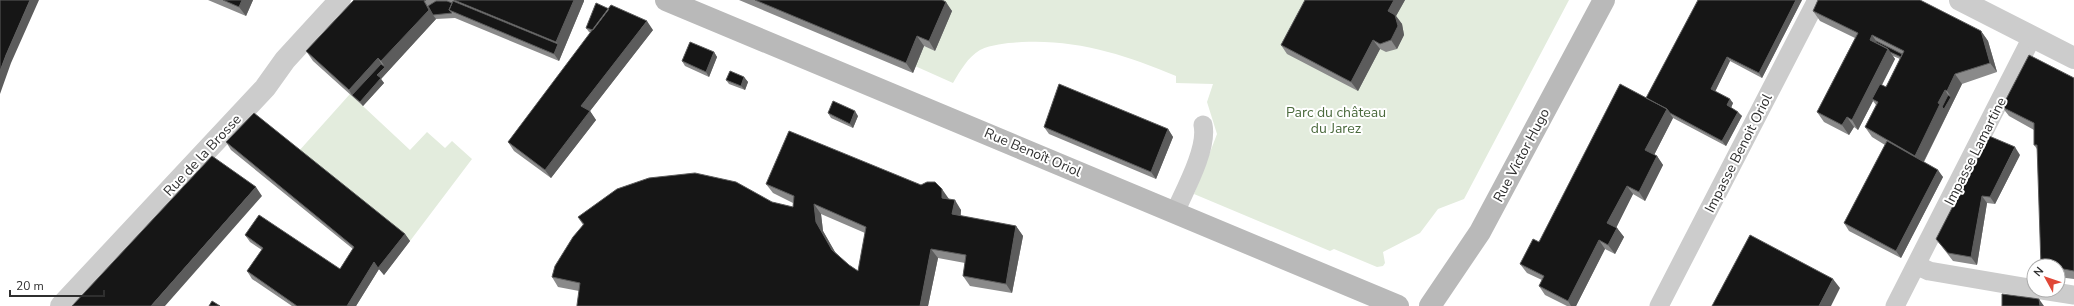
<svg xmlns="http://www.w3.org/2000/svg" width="2074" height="306" viewBox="0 0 2074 306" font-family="'Nunito Sans',sans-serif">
<rect width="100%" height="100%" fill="#fff"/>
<path fill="#e3ecdd" d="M926 0H1569L1464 199 1438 209 1420 233 1383 252 1385 263 1383 266 1377 267 1334 249 1330 251 1194 194 1217 134 1207 102 1213 84 1176 83V76C1126 55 1077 39 1022 42 1008 43 993 44 980 50 968 57 960 71 953 83L915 66 924 46 936 51Z
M350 94 410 150 427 132 445 148 452 141 472 159 410 241 298 152Z"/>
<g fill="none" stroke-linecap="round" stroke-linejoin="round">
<path stroke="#ccc" stroke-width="19" d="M1175 212C1185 190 1208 148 1203 125
M1916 265 1929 271 2034 289
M2042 290 2074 295
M1659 306 1817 0
M1895 306 2032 37"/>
<path stroke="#ccc" stroke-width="22" d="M1960 0 2074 58
M61 306 265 88 285 60 340 0"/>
<path stroke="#b9b9b9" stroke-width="22" d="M666 0 1398 306
M1430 306 1480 232 1604 0"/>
</g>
<path fill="#8a8a8a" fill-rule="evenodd" d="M208 0H253L246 16Z
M354 0H584V1L559 61 455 18 436 19 381 79 384 83 363 106 313 61 306 51Z
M739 0H942L952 11 935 51 924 46 913 73Z
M1305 0H1405L1396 16 1402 24 1404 35 1397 49 1386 52 1380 49 1358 91 1287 54 1281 45Z
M1802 0 1762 78 1730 61 1715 91 1733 103 1731 108 1742 116 1726 146 1673 118 1654 155 1657 156 1663 165 1645 201 1633 194 1616 228H1617L1624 237 1615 254 1605 249 1576 306H1567L1545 295 1539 286 1542 280 1527 273 1520 264 1539 242 1646 98Z
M1813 11 1981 31 1988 41 1997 72 1962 84 1924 162 1943 177 1901 258 1849 231 1844 223 1885 145 1872 137 1865 127 1876 105 1873 101 1858 130 1854 127 1849 135 1824 122 1817 112 1855 38 1820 21ZM1893 56 1900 59 1886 87 1882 85 1895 59Z
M586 28 653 30 590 111 596 120 551 178 514 151 508 142 591 33 589 32Z
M714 52 717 57 709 77 685 66 682 61Z
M744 77 748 82 745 90 729 84 726 80Z
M2074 78V279L2058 277V266L2037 149 2034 145V130L2009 116 2002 107Z
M828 113 858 116 853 128 831 118Z
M1044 127 1168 129 1173 137 1156 179 1049 134Z
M226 142 405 234 410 241 384 275 379 269 356 306H292L252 279 247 271 262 250 250 242 245 235 340 269 353 249 231 150Z
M2020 155 1995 204 1987 203 1977 265 1953 261 1936 239Z
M766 184 949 199 961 210V216L1016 226 1023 236 1012 293 970 286 963 276 965 263 938 258 928 306 579 291 558 287 552 277 583 225 578 217 772 202 793 207V203L773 193ZM821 214 865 233 858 271 849 265 835 252 823 231Z"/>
<path fill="#5c5c5c" d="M30 0H39L11 63 0 94V71L6 55Z
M242 0H253L246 16 239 7Z
M574 0H584V1L559 61 554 54 558 44 556 42Z
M1394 0H1405L1396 16 1402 24 1404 35 1397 49 1391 40 1388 11Z
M1796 0H1802L1762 78 1759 73Z
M424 1 431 11 433 15 436 19 381 79 384 83 363 106 360 102 352 95 349 90 378 58 384 68 385 67 381 61Z
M946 2 952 11 935 51 929 41Z
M647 21 653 30 590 111 596 120 551 178 545 170 581 106Z
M1981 31 1988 41 1997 72 1990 63Z
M1872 35 1879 45 1870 40Z
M917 36 924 46 913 73 906 63Z
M1373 40 1380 49 1358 91 1351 82Z
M1888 49 1895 59 1874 100 1872 99 1873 101 1858 130 1852 120Z
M714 52 717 57 709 77 706 72Z
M1727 57 1730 61 1714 94 1711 89Z
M1955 74 1962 84 1922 165 1915 156 1938 103 1945 90 1950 98 1951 97 1947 91Z
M744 77 748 82 745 90 741 86Z
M1730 99 1733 103 1730 110 1727 105Z
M1667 109 1673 118 1652 159 1645 150Z
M855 111 858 116 853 128 850 124Z
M1738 112 1742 116 1726 146 1722 141Z
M1847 117 1854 127 1849 135 1842 125Z
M1168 129 1173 137 1156 179 1151 172Z
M2015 147 2020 155 1995 204 1990 197Z
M1657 156 1663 165 1645 201 1639 192Z
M1938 170 1943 177 1901 258 1896 251Z
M1627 186 1633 194 1614 232 1607 223Z
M256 187 262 196 165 306H151Z
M942 189 949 199 942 198Z
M1982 196 1987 203 1977 265 1971 257Z
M955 200 961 210 959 224 952 214Z
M814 204 821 214 823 231 839 259 832 250 816 222Z
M1016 226 1023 236 1012 293 1006 284Z
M1617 228 1624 237 1615 254 1608 245Z
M405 234 410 241 384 275 378 268Z
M1599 240 1605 249 1576 306H1571L1568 301Z
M931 249 938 258 928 306H920Z
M374 262 379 269 356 306H347Z
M1833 279 1840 288 1831 306H1819Z
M2039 299 2044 306H2040Z"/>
<path fill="#161616" stroke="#5c5c5c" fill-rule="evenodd" d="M0 0H30L6 55 0 71Z
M223 0H242L239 7Z
M354 0H426L424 1 429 10 381 61 378 58 349 90 306 51Z
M454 0H574L556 42Z
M755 0H942L946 2 929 41 917 36 906 63Z
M1305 0H1394L1388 11 1395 15 1398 26 1391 40 1380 44 1373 40 1351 82 1281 45Z
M1698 0H1796L1759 73 1727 57 1711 89 1730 99 1727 105 1738 112 1722 141 1670 113 1667 109 1646 98Z
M1818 0H1920L1981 31 1990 63 1955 74 1947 91 1945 90 1938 103 1940 104 1915 156 1865 127 1878 102 1872 99 1880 84 1886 87 1904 51 1872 35 1870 40 1888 49 1852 120 1847 117 1842 125 1817 112 1858 33 1813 11Z
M436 1H447L452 3 449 10 452 13 433 15 428 6Z
M453 1 558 44 554 54 449 10Z
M596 3 609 9 593 30 586 28Z
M611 5 647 21 581 106 590 111 545 170 508 142Z
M1876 41 1902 54 1901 57 1890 52 1888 49 1875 42Z
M690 42 714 52 706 72 682 61Z
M2029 55 2074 78V271L2058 268V266H2041L2037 145H2034V123L2002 107Z
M381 64 385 67 377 75 381 78 360 102 352 95Z
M730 71 744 77 741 86 726 80Z
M1059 84 1168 129 1151 172 1044 127Z
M1620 84 1667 109 1645 150 1657 156 1639 192 1627 186 1607 223 1617 228 1608 245 1599 240 1568 301 1539 286 1544 276 1520 264 1533 239 1539 242Z
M1948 95 1951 97 1944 109 1942 107Z
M833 101 855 111 850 124 828 113Z
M254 113 405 234 378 268 374 262 347 306H297L247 271 263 248 245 235 259 215 340 269 354 247 226 142Z
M789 131 921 185 927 182H935L942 189V198L955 200 952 214 1016 226 1006 284 963 276 966 255 931 249 920 306H577V305L580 283 552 277 555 266 573 237 584 224 578 217 617 189 649 178 695 173 736 182 772 202 793 207 794 196 766 184ZM814 204 866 227 858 271 849 265 832 250 816 222Z
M1989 136 2015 147 1990 197 1982 196 1971 257 1948 253 1936 239Z
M1887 141 1938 170 1896 251 1844 223Z
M212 156 256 187 151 306H72Z
M1750 235 1833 279 1819 306H1712Z
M2002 294 2039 299 2040 306H2002Z
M212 301 220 306H209Z"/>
<g text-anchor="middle" stroke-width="4" stroke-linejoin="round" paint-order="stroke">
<g font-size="14" fill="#4b6a3d" stroke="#fff">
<text x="1336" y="117">Parc du château<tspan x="1336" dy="16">du Jarez</tspan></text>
</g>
<g font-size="14" fill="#2f2f2f" stroke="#fff">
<text transform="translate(1975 151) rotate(-63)" y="5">Impasse Lamartine</text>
<text transform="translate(1033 152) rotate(23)" y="5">Rue Benoît Oriol</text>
<text transform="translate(1738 153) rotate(-63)" y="5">Impasse Benoit Oriol</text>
<text transform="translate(202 155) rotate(-47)" y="5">Rue de la Brosse</text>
<text transform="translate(1521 155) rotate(-62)" y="5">Rue Victor Hugo</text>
</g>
</g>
<g transform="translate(2046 278) rotate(310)"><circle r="19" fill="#ffffff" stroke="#acacac"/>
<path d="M0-3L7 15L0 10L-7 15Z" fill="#e04737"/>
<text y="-6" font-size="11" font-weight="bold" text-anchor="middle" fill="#2f2f2f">N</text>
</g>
<path d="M10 290v6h94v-6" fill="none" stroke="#2f2f2f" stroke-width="2"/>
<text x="16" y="290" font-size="12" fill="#2f2f2f" stroke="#ffffff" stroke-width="3" paint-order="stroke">20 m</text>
</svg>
